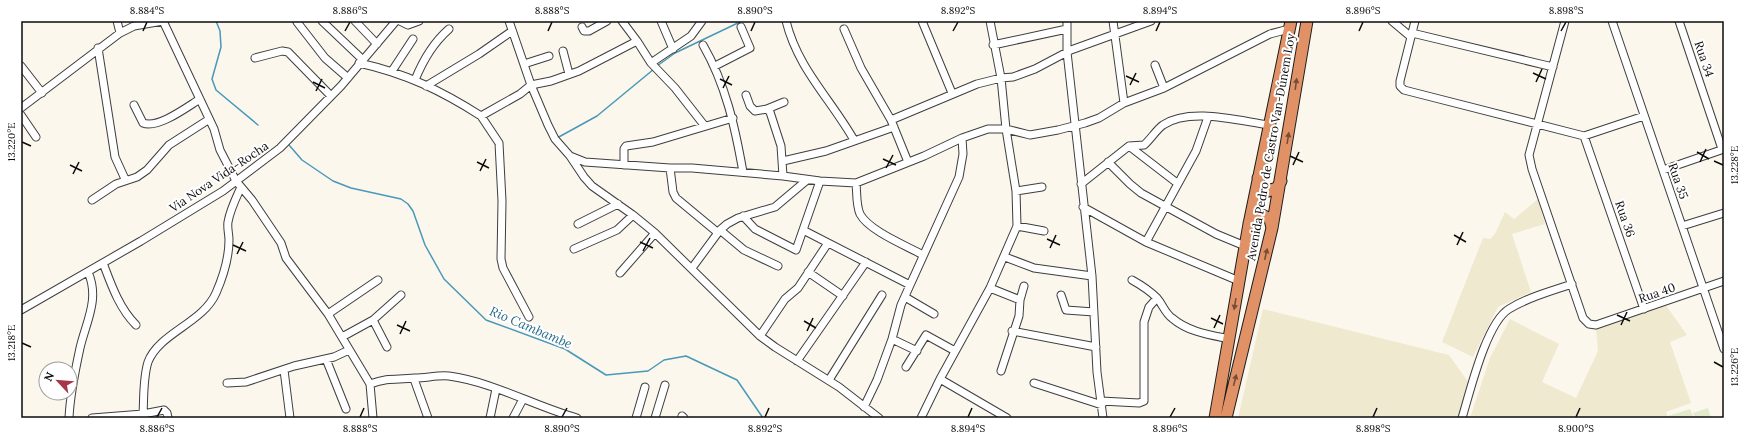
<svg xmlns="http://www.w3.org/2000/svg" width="1745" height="439" viewBox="0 0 1745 439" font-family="Lora,serif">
<rect width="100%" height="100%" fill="#fcf7ec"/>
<path fill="#efe9cf" d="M1538 199 1545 224 1512 234 1531 292 1498 307 1473 357 1442 342 1483 238 1490 239 1495 234 1505 212 1514 219Z
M1665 304 1687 335 1670 342 1691 403 1666 412 1668 418H1470L1490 358 1510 319 1559 344 1542 382 1576 398 1598 351 1596 328Z
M1263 309 1449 355 1469 383 1459 418H1238Z"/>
<path fill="#e3eacb" d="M1708 408 1711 418H1695L1693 413Z
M1690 409 1694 418H1669L1668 416Z"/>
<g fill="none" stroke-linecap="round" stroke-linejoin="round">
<path stroke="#4898ba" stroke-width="1.5" d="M216 21 220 31 221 47 212 79 216 90 258 125
M657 66 675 53 742 21
M557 138 597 116 654 69
M289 145 302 160 333 181 351 188 401 199 408 204 413 211 425 245 444 279 486 320 565 349 606 375 648 371 664 360 686 356 737 380 763 418"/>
<defs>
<path id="minor" d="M117 21 120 33
M163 21 214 129 220 150 236 181 252 200 281 243 286 258 328 314 370 384 373 418
M322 21 363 60
M355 21 377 44
M400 21 408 25 419 21
M509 21 531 85 548 125 555 139 570 156 584 177 592 186 633 215 655 233 760 336 775 347 839 387 879 418
M622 21 637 41 651 63 675 88 704 125
M661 21 673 49
M786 21C798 69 830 98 854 140
M922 21 952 93
M1067 21V52L1092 276 1097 372 1103 418
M1113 21 1124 103
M1392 21 1411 37
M1415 21 1400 81V86L1404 90 1584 136 1644 116
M1565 21 1529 155 1532 169 1583 318 1589 324 1596 325 1724 281
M1612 21 1724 349
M1679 21 1722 149
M297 22 325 58 348 78
M582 27 584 31H589L607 21
M844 29 861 68 891 120 908 162
M1412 33 1553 67
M703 45C726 85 735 127 743 172
M993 45 1067 29
M98 48 115 157 125 179
M563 51 569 74
M255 58 282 51 288 52 331 96
M359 63C405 73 442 91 481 116L520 94 531 85 551 81 579 71 637 41
M651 63 691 36 702 21
M524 64 549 56
M1155 65 1164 88
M21 66 42 93
M715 66 750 48 741 27
M392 71 413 39
M415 80C423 60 433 43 449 29
M426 86 479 54 512 31
M746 95 750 106 755 111 767 109 770 112 781 146 783 176
M134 105 143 123C158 129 187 107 200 99
M21 108 120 33 134 26 163 21
M767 109 784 102
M21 115 36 137
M481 116 499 143 502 201 501 259 503 268 529 317
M891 120 977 84 1001 78 1013 77 1035 69 1071 50 1151 21
M1584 136 1644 309
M1129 146 1177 183
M570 156 585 162 670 168H692L783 176 820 181 856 183 924 156 962 138 988 129H1006L1030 135 1058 130 1085 123 1099 118 1124 103 1164 88 1270 34 1289 29
M783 161 826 151 894 127
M1108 162 1130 184 1141 193 1216 234 1245 246
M624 165V149L626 146 653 142 733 118
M670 168 673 192 676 198 717 232
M1663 170 1724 149
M856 183C857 192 856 205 860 214 869 231 907 246 923 255
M1081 184 1129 146 1144 145C1151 139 1156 130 1163 125 1190 107 1239 121 1269 125
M1016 191 1042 187
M92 200 116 184 137 177 147 170 169 145 208 120
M1083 207 1146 242 1239 281
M743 216 755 229 796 250 820 181
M578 224 618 204
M1017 226 1044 231
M1682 226 1724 213
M720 230 744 250 778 266
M803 230 910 285
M1146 242 1196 151 1208 117
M574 249 617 230 633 215
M1005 257 1034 268 1092 276
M103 263C111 284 119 308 136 325
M692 268 720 230 727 224 738 218 775 207 807 180
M808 272 843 296
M620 273 655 233
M1132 280C1141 285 1150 291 1157 298 1163 305 1165 313 1172 318 1188 332 1210 335 1230 339
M990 288 1020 300
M1061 295 1066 310 1094 312
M905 297 934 314
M21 310 141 241 223 191 280 148 341 86 396 21
M328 314 378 280
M373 320 387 347
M1012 331 1096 347
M760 336 785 299 798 288 828 243
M342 337 373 320 401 295
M892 339 917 351
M326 359 346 409
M797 361 866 262
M906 367 926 335 955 351
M284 370 290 418
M1001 371 1019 316 1020 300 1024 286
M414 379 428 418
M940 379 1007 418
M829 380 882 295
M227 383 246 382 294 366 334 357 349 350
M1034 383 1102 405
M370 384C390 377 395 380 415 378 426 378 437 375 449 376 493 382 534 406 577 418
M1101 401 1139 403 1144 401V322L1149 307 1157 298
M864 407 877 380 892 339 901 305 959 177 963 154 962 138
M143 414 164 410 167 413 168 418
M682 416 684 418
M69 418C70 395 75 371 80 348 86 322 100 299 88 272
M92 418 143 414C144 397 143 378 148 362 159 333 203 323 216 293 223 277 229 257 229 240 229 234 227 228 228 222 230 210 236 198 241 187
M490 418 496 389
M513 418 523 399
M636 418 645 387
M655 418 665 385
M921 418 940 379 990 288 1017 226 1016 191 1006 129 1001 78 990 21
M1462 418C1470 392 1486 323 1509 309 1528 297 1552 291 1572 284"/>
<path id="highway" d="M1258 178 1260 187 1268 191 1277 188 1281 181
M1249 223 1253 218 1262 215 1270 219 1272 228
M1215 418 1249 224 1291 21
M1226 418 1272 228 1307 21"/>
</defs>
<use href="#minor" stroke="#3e3e3e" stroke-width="9"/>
<use href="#highway" stroke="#1c1c1c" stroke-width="13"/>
<use href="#minor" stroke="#fff" stroke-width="7"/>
<use href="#highway" stroke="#e09166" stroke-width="11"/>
</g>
<defs><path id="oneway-solid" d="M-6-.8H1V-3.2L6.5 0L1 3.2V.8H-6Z"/></defs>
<g fill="#764e38">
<use href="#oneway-solid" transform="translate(1296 84) rotate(-82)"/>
<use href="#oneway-solid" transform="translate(1288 138) rotate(-81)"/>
<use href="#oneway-solid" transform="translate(1266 254) rotate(-77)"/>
<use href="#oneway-solid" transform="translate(1235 304) rotate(99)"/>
<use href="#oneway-solid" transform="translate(1235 380) rotate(-76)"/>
</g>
<path fill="none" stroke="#0b0b0b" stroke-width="1.5" d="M143 31 147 22M345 31 350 22M548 31 552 22M751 31 755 22M953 31 958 22M1156 31 1160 22M1359 31 1363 22M1561 31 1566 22M1533 73 1546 79M1126 76 1139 82M720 79 732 85M313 82 325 88M1536 82 1542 69M1130 85 1136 73M723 88 729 76M316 91 322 79M22 142 31 146M1697 152 1709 159M1290 156 1303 162M883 159 896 165M1714 161 1723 165M477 162 489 168M1700 162 1706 149M70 165 82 171M1293 165 1299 152M886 168 893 155M480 171 486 159M73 174 79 162M1454 235 1466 242M1047 239 1060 245M640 242 653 248M233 245 246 251M1457 245 1463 232M1050 248 1056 235M643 251 650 238M237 254 243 242M1617 315 1630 321M1211 318 1223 324M804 321 816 328M397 325 410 331M1621 325 1627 312M1214 328 1220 315M807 331 813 318M400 334 406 321M22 343 31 347M1714 362 1723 367M157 417 162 408M360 417 364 408M562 417 567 408M765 417 769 408M968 417 972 408M1170 417 1175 408M1373 417 1377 408M1576 417 1580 408"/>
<g text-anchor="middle" stroke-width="4" stroke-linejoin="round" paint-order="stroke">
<g font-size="12" fill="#0b0b0b" stroke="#fff">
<text transform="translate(1704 59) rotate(71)" y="4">Rua 34</text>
<text transform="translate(1271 147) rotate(-80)" y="4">Avenida Pedro de Castro Van-Dúnem Loy</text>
<text transform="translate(219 177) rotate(-34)" y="4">Via Nova Vida-Rocha</text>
<text transform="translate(1678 181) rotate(71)" y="4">Rua 35</text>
<text transform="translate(1625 219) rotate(71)" y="4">Rua 36</text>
<text transform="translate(1657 293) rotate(-19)" y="4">Rua 40</text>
</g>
<g font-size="13" font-style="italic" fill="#26698b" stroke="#fff">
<text transform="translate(531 327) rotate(23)" y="5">Rio Cambambe</text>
</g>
</g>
<rect width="1745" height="439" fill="none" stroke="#ffffff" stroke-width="44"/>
<g transform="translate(58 381) rotate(296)"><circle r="19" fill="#ffffff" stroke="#9d9d9d"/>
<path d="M0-3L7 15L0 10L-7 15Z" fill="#a73748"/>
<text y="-6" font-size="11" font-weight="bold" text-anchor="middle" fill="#0b0b0b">N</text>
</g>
<rect x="22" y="22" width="1701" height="395" fill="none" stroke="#0b0b0b" stroke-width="1.5"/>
<g font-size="10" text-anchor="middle" fill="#0b0b0b">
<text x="147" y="14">8.884°S</text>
<text x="350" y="14">8.886°S</text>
<text x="552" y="14">8.888°S</text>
<text x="755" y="14">8.890°S</text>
<text x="958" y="14">8.892°S</text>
<text x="1160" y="14">8.894°S</text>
<text x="1363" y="14">8.896°S</text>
<text x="1566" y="14">8.898°S</text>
<text transform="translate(11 142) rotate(-90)" y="4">13.220°E</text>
<text transform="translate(1734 165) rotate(-90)" y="4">13.228°E</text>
<text transform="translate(11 343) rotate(-90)" y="4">13.218°E</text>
<text transform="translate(1734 367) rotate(-90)" y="4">13.226°E</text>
<text x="157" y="432">8.886°S</text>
<text x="360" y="432">8.888°S</text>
<text x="562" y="432">8.890°S</text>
<text x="765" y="432">8.892°S</text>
<text x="968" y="432">8.894°S</text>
<text x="1170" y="432">8.896°S</text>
<text x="1373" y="432">8.898°S</text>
<text x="1576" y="432">8.900°S</text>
</g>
</svg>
